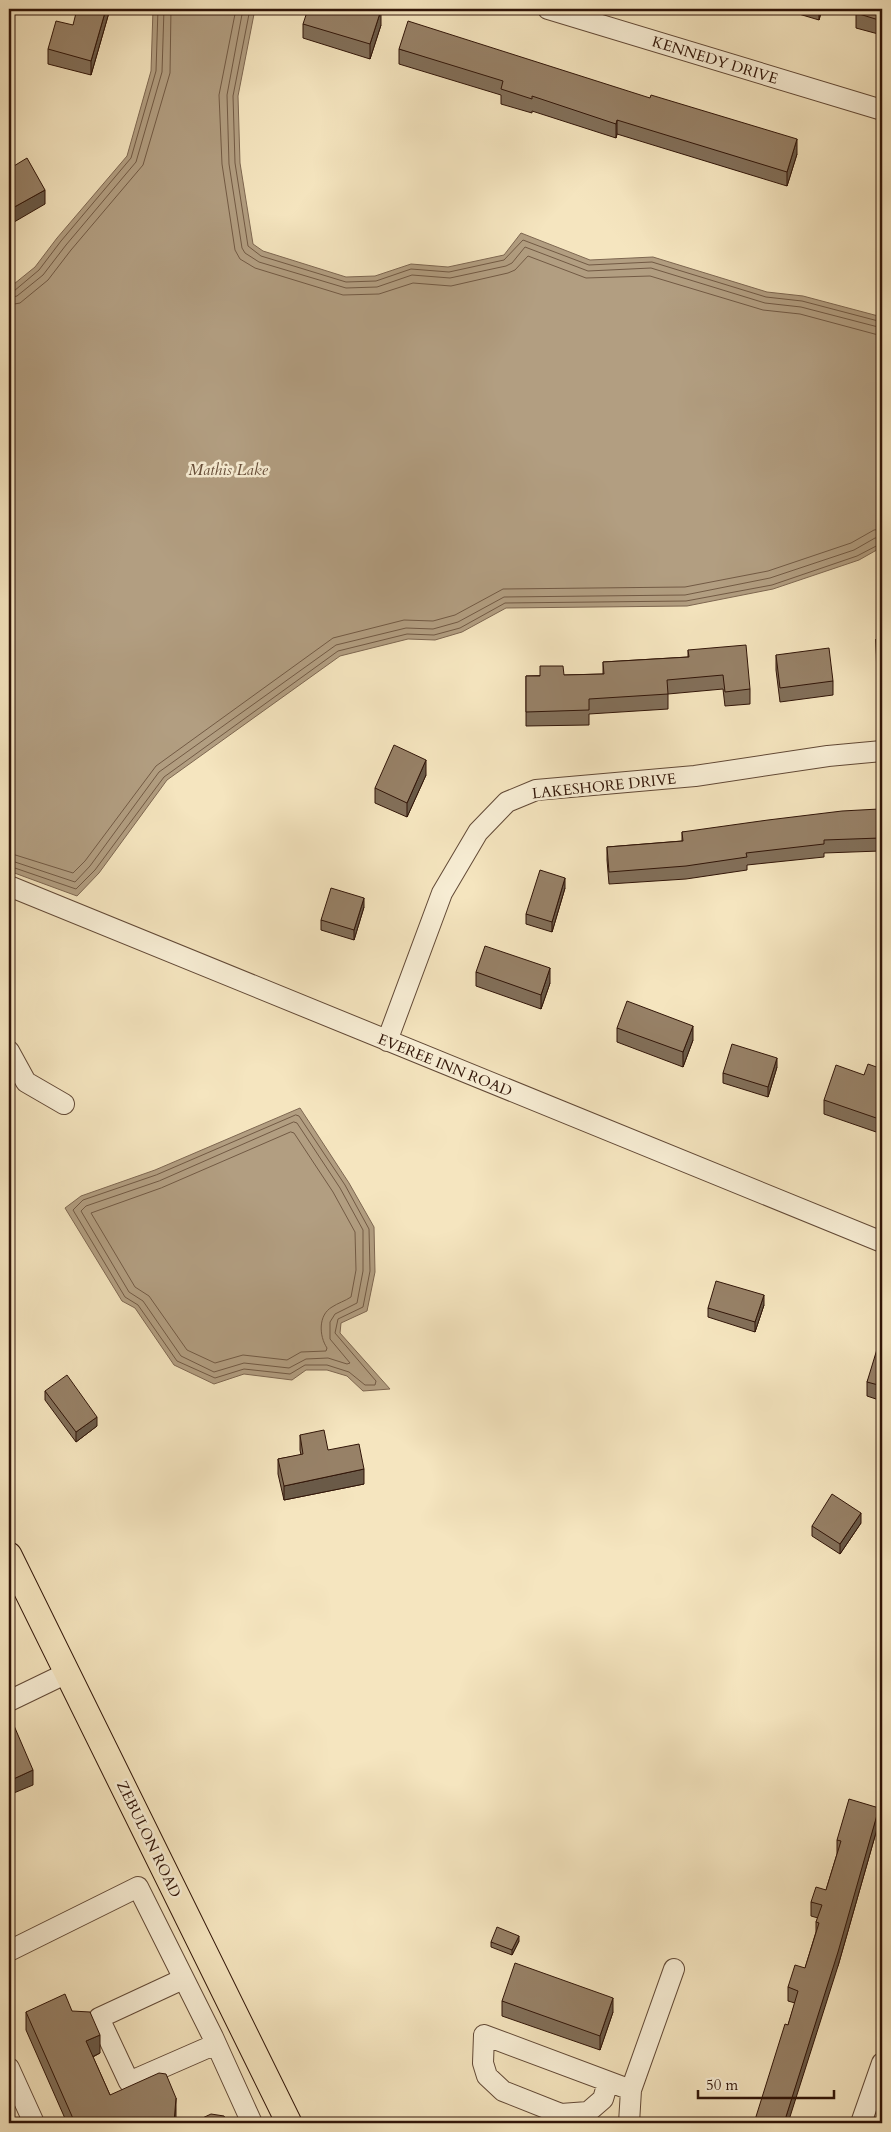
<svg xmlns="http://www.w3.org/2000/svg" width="891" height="2132" viewBox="0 0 891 2132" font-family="Cardo,serif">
<rect width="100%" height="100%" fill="#f5e5bf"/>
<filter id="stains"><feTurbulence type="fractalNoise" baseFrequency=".004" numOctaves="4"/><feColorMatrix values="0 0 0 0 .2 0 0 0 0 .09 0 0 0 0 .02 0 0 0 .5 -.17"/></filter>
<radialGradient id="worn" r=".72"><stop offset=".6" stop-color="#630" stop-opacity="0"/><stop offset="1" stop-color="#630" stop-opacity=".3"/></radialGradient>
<path fill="#b29e81" stroke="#7e6751" d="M153 9H255L238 96 240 163 253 244 263 251 346 277 375 276 411 264 448 267 504 255 521 233 590 260 653 257 767 292 803 296 882 317V547L859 560 773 589 687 606 506 608 462 632 435 640 408 639 340 656 167 780 99 873 77 896 9 871V288L35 267 57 238 127 156 151 71Z
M300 1108 349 1183 374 1227 375 1272 367 1311 341 1323 340 1333 390 1389 363 1391 347 1376 327 1370H306L292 1380 244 1374 214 1384 174 1365 135 1308 122 1301 65 1208 81 1196 155 1170Z"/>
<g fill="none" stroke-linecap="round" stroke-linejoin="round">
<path stroke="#725a44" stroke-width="1" d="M236 9 219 95 222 164 235 250 240 259 255 268 343 295 379 294 413 283 451 286 508 273 515 270 528 256 586 278 650 276 763 310 800 314 882 336
M243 9 227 95 229 164 242 248 245 253 259 262 346 288 377 287 412 275 450 278 506 266 512 263 525 247 588 271 651 268 765 303 801 307 882 328
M250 9 233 96 235 163 248 246 261 256 346 282 376 281 411 269 449 272 504 260 523 240 589 265 652 262 766 297 802 301 882 322
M9 292 14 291 39 270 61 241 131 158 156 71 158 9
M9 298 17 296 43 275 66 245 136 162 162 72 164 9
M9 305 20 303 48 280 71 250 143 165 170 73 171 9
M9 853 73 873 85 861 156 766 333 638 404 620 433 621 455 615 503 589 685 587 768 571 851 543 874 530 882 529
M9 860 75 882 90 866 159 772 336 645 406 628 433 629 458 622 504 597 685 595 770 578 854 550 875 538 882 537
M9 866 76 889 95 870 164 777 338 651 407 634 434 635 460 628 505 603 686 601 772 585 857 556 882 543
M296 1115 299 1116 345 1185 369 1229 370 1271 363 1307 338 1319 335 1333 376 1381 375 1385H365L349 1372 327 1365H305L290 1374 244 1369 215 1378 177 1361 138 1305 125 1297 73 1210 83 1200 156 1175Z
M294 1122 297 1123 340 1188 363 1230V1271L357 1303 335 1314 330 1322V1339L350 1363 347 1364 328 1358 306 1359 289 1368 244 1363 214 1372 181 1356 143 1301 129 1292 81 1211 86 1206 159 1181Z
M291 1132 294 1133 333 1192 355 1232 356 1270 351 1297C345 1301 338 1303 332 1307 318 1315 319 1336 327 1348L326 1351 301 1352 287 1360 243 1355 215 1363 187 1350 149 1296 135 1287 91 1213 161 1188Z"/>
<defs>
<path id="minor" d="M548 9 882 110
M9 886 882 1242
M387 1041 442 893 478 832 507 802 536 790 695 776 828 756 882 751
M9 1051 26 1082 64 1104
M9 1701 67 1673
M9 1951 138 1887 213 2037 252 2123
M183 1979 99 2018 129 2082 216 2044
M9 2068 34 2123
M608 2082 603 2099 588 2112 561 2114 503 2091 487 2076 483 2063 484 2035 631 2090
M629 2123 631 2090 674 1969
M861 2123 882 2063"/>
<path id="major" d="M9 1555 289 2123"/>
</defs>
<use href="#minor" stroke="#624936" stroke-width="22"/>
<use href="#major" stroke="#311508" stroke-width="27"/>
<use href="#minor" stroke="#f8eed5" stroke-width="20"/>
<use href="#major" stroke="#f5e5bf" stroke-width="25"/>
</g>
<path fill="#826f59" stroke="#311508" d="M110 9 91 75 48 64V49L73 25Z
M782 9H822L819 20Z
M882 9V35L856 28V13Z
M303 24 381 25 370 59 303 38Z
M399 49 797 154 787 186 617 134 616 138 532 111V113L501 104V95L399 64Z
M882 200V219H881V204Z
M882 638V684L877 685 876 639Z
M688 650 750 689V704L725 706 723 689 668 694V709L589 714V725L526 726V676L603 674V662L688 657Z
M776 655 833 681V695L780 702 776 670Z
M426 775 407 817 375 803V788Z
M682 832 880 838V851L824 853V857L747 865V870L686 879 609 884 607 860V847L682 841Z
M565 888 552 932 526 924V914Z
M364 907 354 940 321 930V920Z
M476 972 550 983 541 1009 476 986Z
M617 1028 693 1040 683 1067 617 1042Z
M777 1067 768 1097 723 1083V1073Z
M882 1069V1134L824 1114V1100L864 1075Z
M764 1305 755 1332 708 1317V1308Z
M882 1347V1401L867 1396V1382Z
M45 1391 97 1426 76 1442 45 1400Z
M300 1435 328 1450 364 1484 284 1500 278 1474V1459L301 1455 300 1450Z
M861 1523 840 1554 812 1536V1526Z
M879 1822 838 1966 788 2025 795 2003 788 2001V1987L805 1968 816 1932V1922L818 1918 811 1916V1902L826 1890 837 1854V1840Z
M519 1941 512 1955 491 1947V1942Z
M502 2001 613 2012 600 2050 502 2016Z
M72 2011 100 2053 93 2057 110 2095 176 2117V2123H67L26 2030V2012Z"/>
<path fill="#6a5a48" stroke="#311508" d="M106 9H110L91 75V61Z
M819 9H822L819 20Z
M381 10V25L370 59V44Z
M617 120V134L616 138V124Z
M797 139V154L787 186V172Z
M45 190V204L9 225V210Z
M426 760V775L407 817V803Z
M565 878V888L552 932V922Z
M364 898V907L354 940V930Z
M550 968V983L541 1009V995Z
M693 1026V1040L683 1067V1052Z
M777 1058V1067L768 1097V1087Z
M764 1295V1305L755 1332V1322Z
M97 1417V1426L76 1442V1432Z
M364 1469V1484L284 1500V1486Z
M861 1513V1523L840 1554V1544Z
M33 1770V1785L9 1795V1781Z
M879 1808V1822L838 1966 788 2123H784Z
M519 1936V1941L512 1955V1950Z
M613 1998V2012L600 2050V2036Z
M100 2035V2053L86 2060V2041Z
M176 2098V2123H174Z"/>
<path fill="#978167" stroke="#311508" d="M77 9H106L91 61 48 49 56 21 73 25Z
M308 9H377L381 10 370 44 303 24Z
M858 9H882V21L856 13Z
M408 21 650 98 651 95 797 139 787 172 617 120 616 124 532 96V99L501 89 503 81 399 49Z
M27 158 45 190 9 210V169Z
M882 638V670H877L876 639Z
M746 645 750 689 725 692 723 675 667 680 668 694 589 699V710L526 712V676H540V666H563L564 675 604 674 603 662 689 657 688 650Z
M829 648 833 681 780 688 776 655Z
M394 745 426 760 407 803 375 788Z
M879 809 880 838 824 840V844L746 853 747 857 686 866 609 872 607 847 683 841 682 832 768 820 842 811Z
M540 870 565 878 552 922 526 914Z
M331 888 364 898 354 930 321 920Z
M485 946 550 968 541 995 476 972Z
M627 1001 693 1026 683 1052 617 1028Z
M732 1044 777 1058 768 1087 723 1073Z
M868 1064 882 1069V1120L824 1100 836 1065 864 1075Z
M716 1281 764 1295 755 1322 708 1308Z
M878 1346 882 1347V1386L867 1382Z
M67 1375 97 1417 76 1432 45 1391Z
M324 1430 328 1450 359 1444 364 1469 284 1486 278 1459 303 1454 300 1435Z
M832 1494 861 1513 840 1544 812 1526Z
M9 1714 33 1770 9 1781Z
M849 1799 879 1808 838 1952 784 2123H754L785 2024 788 2025 798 1991 788 1987 795 1965 805 1968 819 1923 816 1922 822 1905 811 1902 816 1887 826 1890 841 1841 837 1840Z
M497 1927 519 1936 512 1950 491 1942Z
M515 1963 613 1998 600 2036 502 2001Z
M65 1994 72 2011 90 2012 100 2035 86 2041 110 2095 159 2073 166 2074 176 2098 174 2123H75L26 2012Z
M211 2114 224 2116 228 2123H192Z"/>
<g text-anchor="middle" stroke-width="5" stroke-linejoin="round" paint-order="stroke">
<g font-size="15" fill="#311508" stroke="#f8eed5">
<text transform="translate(715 60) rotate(17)" y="5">KENNEDY DRIVE</text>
<text transform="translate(604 786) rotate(-6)" y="5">LAKESHORE DRIVE</text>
<text transform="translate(445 1065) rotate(22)" y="5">EVEREE INN ROAD</text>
<text transform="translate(149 1839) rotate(64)" y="5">ZEBULON ROAD</text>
</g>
<g font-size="16" font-style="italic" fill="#654c38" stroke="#f8eed5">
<text x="228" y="475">Mathis Lake</text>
</g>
</g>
<rect width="891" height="2132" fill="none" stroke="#f5e5bf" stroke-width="30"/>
<rect x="10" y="10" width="871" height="2112" fill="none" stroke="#311508" stroke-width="2.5"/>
<rect x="15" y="15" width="861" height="2102" fill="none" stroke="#311508"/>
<path d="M698 2090v8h136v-8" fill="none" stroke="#311508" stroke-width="2.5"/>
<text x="706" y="2090" font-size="15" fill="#311508" stroke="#f8eed5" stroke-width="4" paint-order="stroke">50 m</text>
<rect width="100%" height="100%" filter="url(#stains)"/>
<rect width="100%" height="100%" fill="url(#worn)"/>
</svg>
